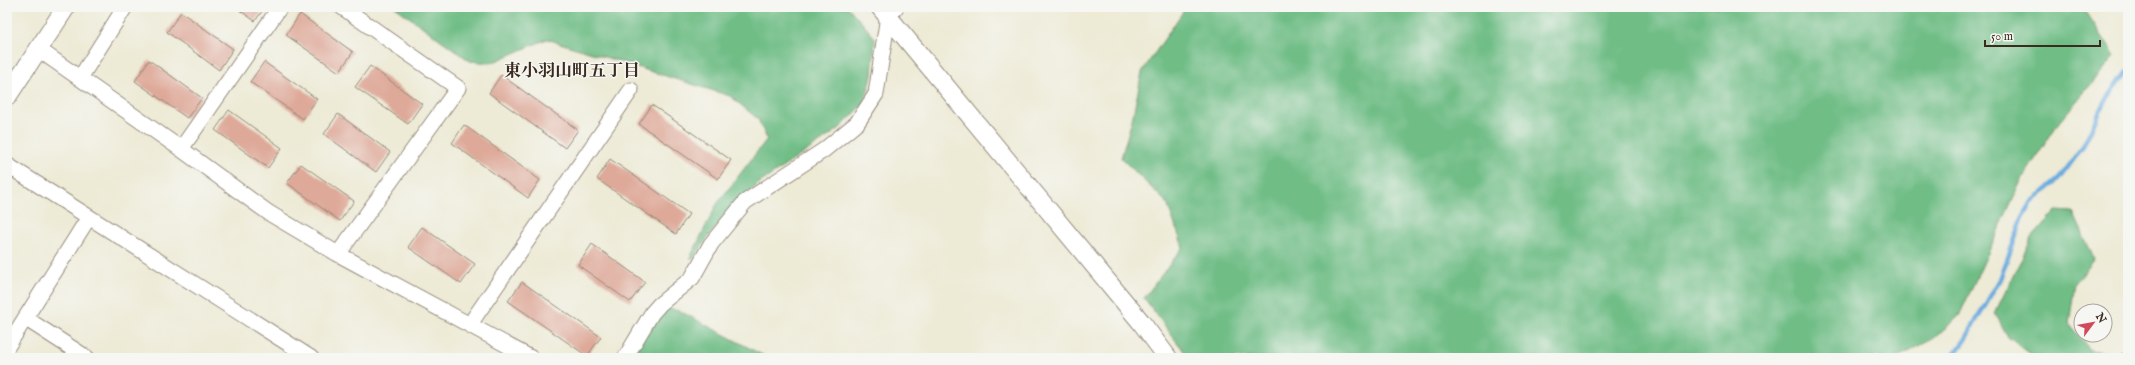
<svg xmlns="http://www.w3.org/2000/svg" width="2135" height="365" viewBox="0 0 2135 365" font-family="'IM FELL English','Noto Serif JP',serif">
<rect width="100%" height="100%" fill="#f6f6f2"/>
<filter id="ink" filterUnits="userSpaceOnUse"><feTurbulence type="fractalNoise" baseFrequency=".025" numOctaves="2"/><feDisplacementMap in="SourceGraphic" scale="8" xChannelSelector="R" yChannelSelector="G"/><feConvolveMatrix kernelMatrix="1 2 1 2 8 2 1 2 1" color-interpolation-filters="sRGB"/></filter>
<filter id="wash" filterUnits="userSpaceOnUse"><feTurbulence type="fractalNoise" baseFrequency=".012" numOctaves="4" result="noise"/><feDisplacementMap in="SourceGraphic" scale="16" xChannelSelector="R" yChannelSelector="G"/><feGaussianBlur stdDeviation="0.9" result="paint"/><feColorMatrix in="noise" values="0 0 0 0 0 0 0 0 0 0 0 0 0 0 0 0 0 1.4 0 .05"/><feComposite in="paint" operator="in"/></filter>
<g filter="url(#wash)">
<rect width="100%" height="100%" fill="#edead5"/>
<path fill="#6fbd86" stroke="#557452" d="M395 7H848L875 38 872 76 864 104 839 129 758 184 729 211 707 238 694 258H690L717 204 767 139 758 119 730 96 547 39 491 63 470 61Z
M1186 7H2083L2115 56 2059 122 2021 181 1959 316 1933 339 1895 358H1189L1144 298 1183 247 1167 203 1121 158 1132 120 1142 72Z
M2056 211 2073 212 2094 259 2075 283 2069 324 2090 350 2113 353 2128 346V358H2036L2008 337 1995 313 2031 239Z
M663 308 680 311 768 358H684L681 355 662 356 661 358H626Z"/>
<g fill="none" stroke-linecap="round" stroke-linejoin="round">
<path stroke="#6cacdf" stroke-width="4.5" d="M1948 358 1957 351 1965 340 2000 279 2023 217 2032 202 2059 179 2082 148 2104 103 2128 70"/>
</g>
<g id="blocks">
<path fill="#dea999" d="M235 7H265L255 21Z
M181 12 233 49 219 70 167 32Z
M300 14 353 52 339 72 286 35Z
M149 60 202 98 187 118 135 81Z
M264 62 317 99 303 119 250 82Z
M370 66 422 104 408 124 355 87Z
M501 75 578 130 565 148 489 93Z
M652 105 731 160 718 179 639 124Z
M229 110 282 148 268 168 215 130Z
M338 114 390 152 376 172 324 134Z
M464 125 540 180 528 198 452 143Z
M610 159 689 214 676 234 597 179Z
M301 164 354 201 340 221 287 183Z
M422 227 475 264 461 284 408 247Z
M592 244 645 282 630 302 578 265Z
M522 282 601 337 587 356 508 301Z"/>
</g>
</g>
<g filter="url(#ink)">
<use href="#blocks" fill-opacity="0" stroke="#948a7a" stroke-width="1"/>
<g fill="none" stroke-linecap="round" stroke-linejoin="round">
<defs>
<path id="minor" d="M38 49 181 149 269 213 338 254 531 358
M80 78 125 7
M181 149 280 7
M7 165 311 358
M338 254 458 88 342 7
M25 318 87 358
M470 324 631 90
M7 347 89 217
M625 358 652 313 660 304 692 278 711 244 745 202 824 150 857 123 876 94 888 16 896 7"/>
<path id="tertiary" d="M880 7 1141 322 1168 358
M7 97 66 7"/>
</defs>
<use href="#minor" stroke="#948a7a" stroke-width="17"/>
<use href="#tertiary" stroke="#948a7a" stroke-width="20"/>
<path stroke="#948a7a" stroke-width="2.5" stroke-dasharray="3 3" stroke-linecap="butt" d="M545 355 550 358"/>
<use href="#minor" stroke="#fff" stroke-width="15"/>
<use href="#tertiary" stroke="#fff" stroke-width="18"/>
</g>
</g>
<g text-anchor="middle" stroke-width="3" stroke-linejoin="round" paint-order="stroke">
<g font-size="17" font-weight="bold" fill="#3b2a1e" stroke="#f6f6f2">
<text x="572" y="76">東小羽山町五丁目</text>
</g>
</g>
<rect width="2135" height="365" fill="none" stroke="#f6f6f2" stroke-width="24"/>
<g transform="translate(2093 323) rotate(58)"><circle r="19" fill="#f6f6f2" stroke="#aba49d"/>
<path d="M0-3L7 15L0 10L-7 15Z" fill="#d1495b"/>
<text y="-6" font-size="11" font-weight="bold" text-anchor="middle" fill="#3b2a1e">N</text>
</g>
<path d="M1985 40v6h115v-6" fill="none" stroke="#3b2a1e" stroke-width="2"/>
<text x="1991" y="40" font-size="12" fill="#3b2a1e" stroke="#f6f6f2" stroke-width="3" paint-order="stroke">50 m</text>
</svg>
